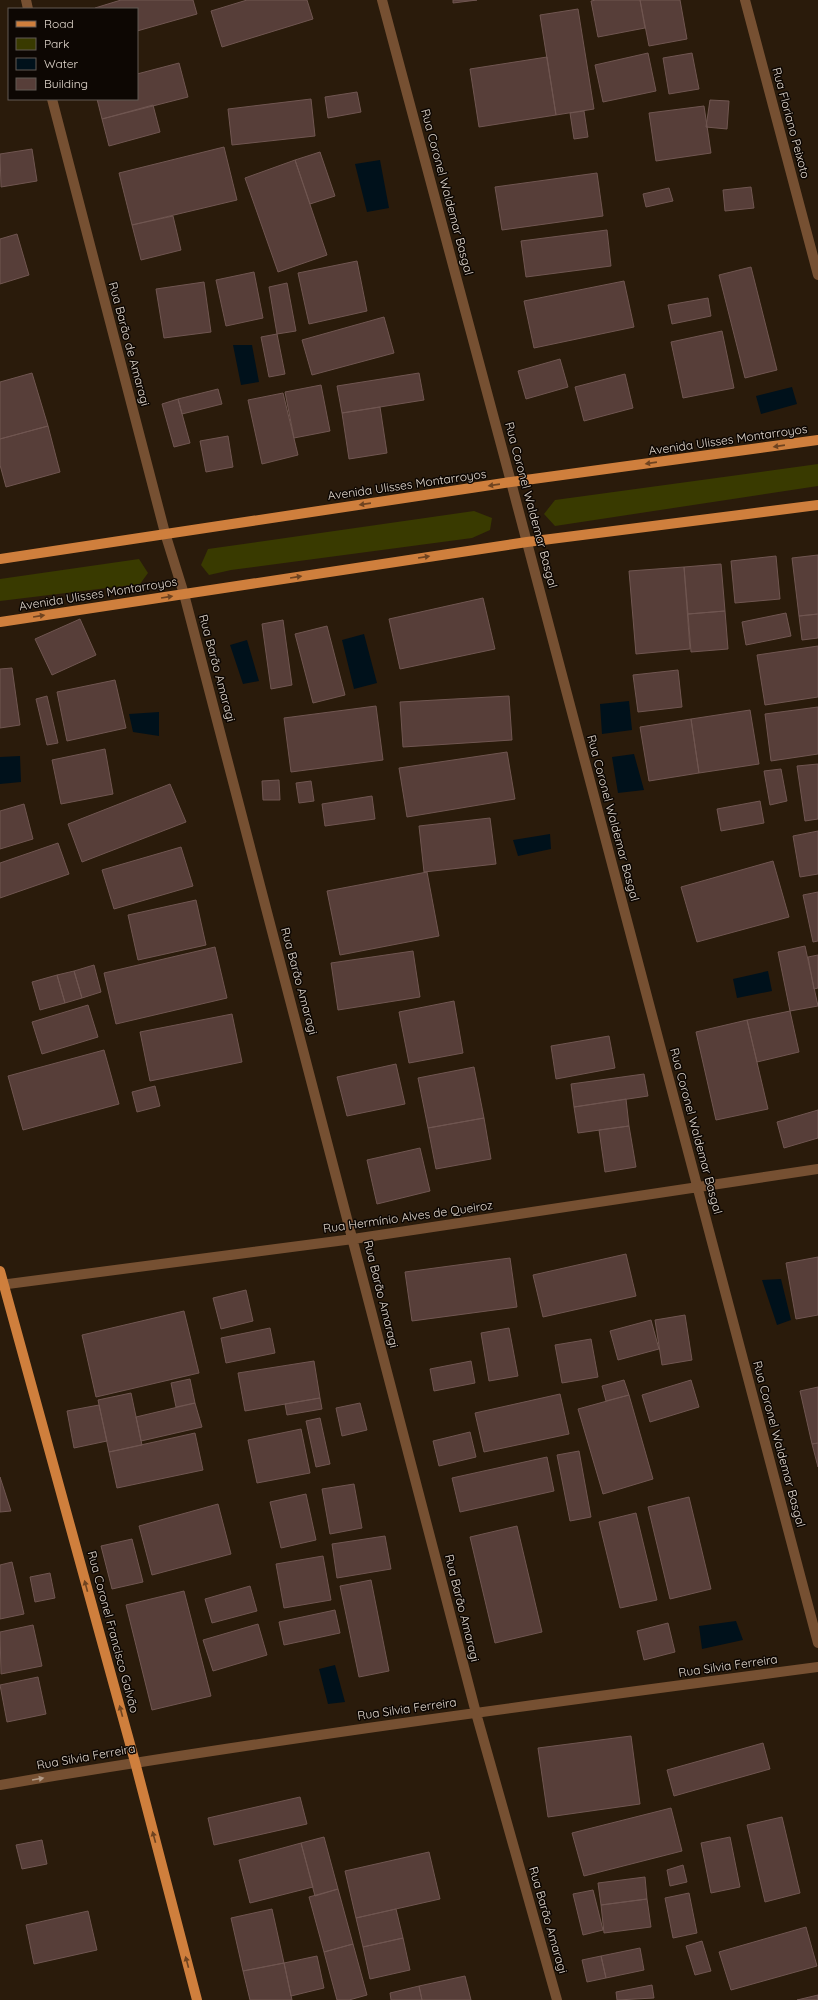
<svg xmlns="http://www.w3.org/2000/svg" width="818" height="2000" viewBox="0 0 818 2000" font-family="Quicksand,sans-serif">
<rect width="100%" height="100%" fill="#2a1b0b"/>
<path fill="#393a00" d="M818 464V486L555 526 544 514 555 500Z
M474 511 492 518 490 530 472 538 231 570 209 575 201 565 208 549Z
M139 559 148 573 140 584 0 601V579Z"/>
<path fill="#00111b" d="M380 160 389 208 367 212 355 164Z
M233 345H252L259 382 241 385Z
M792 387 797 404 761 414 756 396Z
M364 634 377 683 354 689 342 640Z
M247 640 259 681 243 684 230 645Z
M629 701 632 730 602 734 600 704Z
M159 712V736L133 732 129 714Z
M634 754 644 790 618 793 612 757Z
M20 756 21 782 0 784V757Z
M550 834 551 849 518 856 513 840Z
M768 971 772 991 737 998 733 979Z
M781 1279 791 1320 777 1325 762 1280Z
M736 1621 743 1640 702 1649 699 1626Z
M335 1665 345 1702 328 1704 319 1669Z"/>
<path fill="#573e39" stroke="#705651" d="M121 0H193L197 14 137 31V9H95V8Z
M247 0H307L313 19 222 47 211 11Z
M453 0H477L453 3Z
M596 0H640L645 28 598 37 591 1Z
M640 0H680L687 39 649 46Z
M578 9 594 109 556 115 540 15Z
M648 53 656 91 603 102 595 65Z
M692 53 699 89 669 94 663 58Z
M547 57 556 115 479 127 470 69Z
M179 63 188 97 102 119 97 99H137V74Z
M357 92 361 112 328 118 325 97Z
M311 99 315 136 232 145 228 109Z
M710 100 729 101 727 129 706 127Z
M153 105 160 132 109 146 102 119Z
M704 106 711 153 656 161 649 113Z
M584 111 588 137 574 139 570 113Z
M224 147 237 200 132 225 119 173Z
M32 149 37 181 1 187 0 154Z
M320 152 335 196 310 204 295 160Z
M295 160 327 255 278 272 245 178Z
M597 173 603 216 502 230 495 187Z
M751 187 754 208 725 211 723 190Z
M669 188 673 201 646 207 643 194Z
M173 216 181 250 141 260 132 225Z
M607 230 611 266 526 277 521 241Z
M17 234 29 275 0 284V239Z
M357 261 367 311 309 324 298 273Z
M751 267 777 370 745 378 719 275Z
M254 272 263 318 226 326 216 280Z
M624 281 634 327 534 348 524 301Z
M204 282 211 332 164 338 156 289Z
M287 283 296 331 277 334 269 287Z
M708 298 711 316 672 324 668 305Z
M384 317 394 353 312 375 302 340Z
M722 331 734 388 683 398 671 342Z
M277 334 285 374 269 377 261 337Z
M560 359 568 387 526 399 518 371Z
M32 373 48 426 0 439V382Z
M419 373 424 400 342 413 337 386Z
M625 374 633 408 584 421 575 387Z
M321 385 330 431 294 438 285 392Z
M218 389 222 404 182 414 178 399Z
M283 393 298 455 262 464 248 400Z
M178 399 190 443 174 447 162 404Z
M380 407 387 453 349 459 342 413Z
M48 426 60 472 6 487 0 465V439Z
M228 436 233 467 206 472 200 441Z
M818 555V614L799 616 792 558Z
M776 556 780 599 735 603 731 561Z
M721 564 725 611 688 614 684 567Z
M684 567 690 649 636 654 629 571Z
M483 598 495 649 400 669 389 619Z
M725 611 728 649 691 652 688 614Z
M786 613 791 636 746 645 742 622Z
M818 614V638L802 640 799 616Z
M80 619 96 655 52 675 35 639Z
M283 620 292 685 271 689 262 624Z
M327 626 345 695 313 703 295 634Z
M818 646V697L765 705 757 655Z
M12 668 20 725 0 728V669Z
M678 670 682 707 638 712 633 675Z
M115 680 126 728 67 741 57 692Z
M47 696 58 743 47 745 36 699Z
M509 696 512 740 403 747 400 702Z
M376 706 383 760 291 772 284 718Z
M818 707V754L771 761 765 714Z
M750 710 759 764 699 773 691 719Z
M691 719 699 773 649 781 640 727Z
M105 749 113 794 61 804 52 760Z
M507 752 515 799 407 817 399 768Z
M818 764V819L805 821 797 766Z
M781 769 787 801 770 805 764 771Z
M279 780 280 800H263L262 781Z
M311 781 314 801 299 803 296 783Z
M170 784 186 822 82 862 68 824Z
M372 796 375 819 325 826 322 804Z
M760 801 764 823 721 831 717 809Z
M24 804 33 839 0 849V811Z
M490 818 496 864 424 872 419 826Z
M818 831V874L800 877 793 836Z
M58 843 69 874 0 898V863Z
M181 847 193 886 114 909 102 870Z
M773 861 789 917 697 942 681 887Z
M427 872 439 936 340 955 327 891Z
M818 892V941L813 942 803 895Z
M196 900 206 945 138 960 128 915Z
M805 946 818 1006 790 1011 778 952Z
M215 947 227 998 116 1024 104 973Z
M413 951 420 997 338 1010 331 963Z
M818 955V988L814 989 808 957Z
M94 965 101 992 82 998 74 971Z
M74 971 82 998 65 1003 57 975Z
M57 975 65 1003 40 1010 32 982Z
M454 1001 463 1053 409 1063 399 1012Z
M88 1005 98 1037 42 1054 32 1022Z
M790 1011 799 1052 757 1062 747 1020Z
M232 1014 242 1062 150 1081 140 1032Z
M747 1020 768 1109 716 1120 696 1032Z
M609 1036 615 1068 556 1079 551 1046Z
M104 1050 119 1104 23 1130 8 1076Z
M396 1064 405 1104 347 1116 337 1077Z
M474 1067 484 1118 428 1128 418 1078Z
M644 1074 648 1096 574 1107 571 1084Z
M155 1086 160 1106 137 1112 132 1092Z
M626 1099 629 1126 578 1133 574 1107Z
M818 1110V1138L784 1148 777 1122Z
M484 1118 491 1159 436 1169 428 1128Z
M629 1126 636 1167 605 1172 599 1130Z
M420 1148 430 1191 377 1204 367 1160Z
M626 1254 636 1296 543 1317 533 1275Z
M818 1257V1315L796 1319 786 1263Z
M510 1258 517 1307 412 1321 405 1272Z
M246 1290 253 1321 221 1329 213 1298Z
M184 1311 199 1373 96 1397 82 1335Z
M685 1315 692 1360 662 1365 655 1320Z
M651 1320 659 1349 618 1360 610 1331Z
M270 1328 275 1353 226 1363 221 1338Z
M509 1328 518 1376 489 1381 481 1333Z
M591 1339 598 1377 562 1383 555 1345Z
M314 1361 320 1398 245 1411 238 1373Z
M471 1361 475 1383 434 1391 430 1369Z
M190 1379 195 1403 176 1407 171 1383Z
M624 1380 629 1395 606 1401 602 1386Z
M691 1380 699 1407 650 1422 642 1395Z
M818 1387V1443L812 1444 800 1391Z
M131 1393 142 1445 109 1452 98 1400Z
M560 1394 569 1434 484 1452 475 1413Z
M629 1395 653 1479 603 1494 578 1409Z
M320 1398 322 1409 287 1415 285 1404Z
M195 1403 202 1427 141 1441 136 1417Z
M360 1403 367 1430 342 1436 336 1408Z
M99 1405 107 1441 74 1448 67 1411Z
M320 1418 330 1464 316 1467 306 1421Z
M301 1429 310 1473 257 1483 248 1440Z
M470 1432 476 1457 439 1466 433 1441Z
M195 1433 203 1470 117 1488 109 1452Z
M818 1443V1467L812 1444Z
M579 1451 591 1517 570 1521 557 1455Z
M547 1457 554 1491 460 1512 452 1478Z
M0 1477 11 1511 0 1512Z
M354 1484 362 1528 330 1534 322 1489Z
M306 1494 316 1540 281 1548 270 1502Z
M689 1497 711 1589 670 1599 648 1507Z
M218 1504 231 1554 152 1575 139 1526Z
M636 1513 657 1600 620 1608 599 1522Z
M517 1526 542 1632 495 1643 470 1537Z
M385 1536 391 1569 337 1578 332 1544Z
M132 1539 143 1582 112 1589 101 1546Z
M323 1556 331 1600 284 1608 276 1564Z
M12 1562 24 1614 0 1619V1565Z
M50 1573 55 1598 35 1602 30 1577Z
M371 1580 389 1671 359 1677 340 1586Z
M250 1586 257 1611 212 1623 205 1599Z
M184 1591 211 1696 152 1710 126 1605Z
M335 1610 340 1633 284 1645 279 1622Z
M668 1623 675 1652 644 1660 637 1631Z
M258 1624 267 1655 213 1671 203 1640Z
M33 1625 42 1666 1 1674 0 1632Z
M38 1677 46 1714 7 1722 0 1685Z
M631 1736 640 1804 548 1817 538 1748Z
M763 1743 770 1769 674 1796 667 1770Z
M300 1797 307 1824 214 1845 208 1818Z
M671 1808 682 1851 584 1876 572 1833Z
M782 1817 800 1893 765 1902 747 1825Z
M324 1837 338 1889 315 1896 301 1843Z
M730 1837 740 1887 711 1893 701 1843Z
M42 1840 47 1864 22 1869 16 1845Z
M301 1843 313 1887 250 1903 239 1860Z
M429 1852 440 1899 356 1918 345 1871Z
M683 1865 687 1882 670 1886 667 1870Z
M645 1877 647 1899 601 1905 598 1883Z
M338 1889 353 1944 324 1952 309 1897Z
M593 1890 603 1930 583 1935 573 1894Z
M689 1893 697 1933 673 1938 665 1898Z
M647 1899 651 1927 604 1933 601 1905Z
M272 1909 284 1963 243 1971 231 1918Z
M396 1909 403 1938 363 1947 356 1918Z
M88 1911 97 1950 34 1964 26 1925Z
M806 1927 817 1966 731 1990 719 1952Z
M403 1938 410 1970 370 1979 363 1947Z
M702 1941 711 1971 695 1975 686 1946Z
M353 1944 367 1995 349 2000H337L324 1952Z
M640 1948 644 1970 606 1978 601 1956Z
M317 1956 324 1988 291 1996 284 1963Z
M601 1956 606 1978 587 1982 582 1960Z
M284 1963 292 2000H250L243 1971Z
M465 1976 471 2000H422L419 1986Z
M652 1985 654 1998 617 2000 616 1992Z
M419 1986 422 2000H391L390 1993Z
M818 1995V2000H797Z"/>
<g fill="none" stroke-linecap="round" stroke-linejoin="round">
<path stroke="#765032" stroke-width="10" d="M26 0 28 9
M382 0 511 482 818 1643
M745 0 818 275
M52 99 165 533 184 594 476 1713 557 2000
M0 1285 353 1239 818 1169
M0 1785C272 1739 545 1703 818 1667"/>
<path stroke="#cf7f3d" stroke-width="10" d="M0 559 511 482 818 440
M0 622 527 542 818 505
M0 1271 135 1762 197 2000"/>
</g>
<defs><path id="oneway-solid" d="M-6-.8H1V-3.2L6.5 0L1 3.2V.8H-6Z"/></defs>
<g fill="#6e4320">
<use href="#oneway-solid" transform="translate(779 446) rotate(172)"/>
<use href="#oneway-solid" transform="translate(651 463) rotate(172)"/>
<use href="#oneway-solid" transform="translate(494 485) rotate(172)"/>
<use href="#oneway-solid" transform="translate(365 504) rotate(172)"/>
<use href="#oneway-solid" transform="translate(424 557) rotate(-9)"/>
<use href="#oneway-solid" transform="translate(296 577) rotate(-9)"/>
<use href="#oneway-solid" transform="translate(167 597) rotate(-9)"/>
<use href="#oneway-solid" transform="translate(39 616) rotate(-9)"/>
<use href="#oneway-solid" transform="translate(86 1586) rotate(-105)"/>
<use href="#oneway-solid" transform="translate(121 1711) rotate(-105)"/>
<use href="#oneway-solid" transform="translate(154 1837) rotate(-105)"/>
<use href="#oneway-solid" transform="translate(187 1962) rotate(-105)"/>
</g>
<use fill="#b19a87" href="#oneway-solid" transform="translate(38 1779) rotate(-10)"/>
<g text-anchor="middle" stroke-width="3" stroke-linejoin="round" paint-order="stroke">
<g font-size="12" fill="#e1d7cd" stroke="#0d0703">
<text transform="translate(791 123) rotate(75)" y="4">Rua Floriano Peixoto</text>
<text transform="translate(447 192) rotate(75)" y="4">Rua Coronel Waldemar Basgal</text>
<text transform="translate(129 344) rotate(75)" y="4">Rua Barão de Amaragi</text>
<text transform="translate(728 440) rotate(-8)" y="4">Avenida Ulisses Montarroyos</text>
<text transform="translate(407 485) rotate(-8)" y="4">Avenida Ulisses Montarroyos</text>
<text transform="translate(531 505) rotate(75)" y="4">Rua Coronel Waldemar Basgal</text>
<text transform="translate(98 594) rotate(-9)" y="4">Avenida Ulisses Montarroyos</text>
<text transform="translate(217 668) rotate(75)" y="4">Rua Barão Amaragi</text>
<text transform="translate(613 818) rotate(75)" y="4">Rua Coronel Waldemar Basgal</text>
<text transform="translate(299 981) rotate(75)" y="4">Rua Barão Amaragi</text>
<text transform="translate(696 1131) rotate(75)" y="4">Rua Coronel Waldemar Basgal</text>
<text transform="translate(408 1217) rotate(-8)" y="4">Rua Hermínio Alves de Queiroz</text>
<text transform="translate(381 1294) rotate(76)" y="4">Rua Barão Amaragi</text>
<text transform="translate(779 1444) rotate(75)" y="4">Rua Coronel Waldemar Basgal</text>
<text transform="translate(462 1608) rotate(76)" y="4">Rua Barão Amaragi</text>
<text transform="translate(113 1632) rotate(75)" y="4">Rua Coronel Francisco Galvão</text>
<text transform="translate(728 1666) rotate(-8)" y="4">Rua Silvia Ferreira</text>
<text transform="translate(407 1709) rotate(-8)" y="4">Rua Silvia Ferreira</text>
<text transform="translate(86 1757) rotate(-10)" y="4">Rua Silvia Ferreira</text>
<text transform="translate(548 1920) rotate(74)" y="4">Rua Barão Amaragi</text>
</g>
</g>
<rect x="8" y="8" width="130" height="92" fill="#0d0703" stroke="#625a54"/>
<rect x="16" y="21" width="20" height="6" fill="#cf7f3d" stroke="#625a54"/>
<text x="44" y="28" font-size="12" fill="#e1d7cd">Road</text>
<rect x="16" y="38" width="20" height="12" fill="#393a00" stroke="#625a54"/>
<text x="44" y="48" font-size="12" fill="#e1d7cd">Park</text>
<rect x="16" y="58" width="20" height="12" fill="#00111b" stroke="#625a54"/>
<text x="44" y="68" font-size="12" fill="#e1d7cd">Water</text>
<rect x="16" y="78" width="20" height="12" fill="#573e39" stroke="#625a54"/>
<text x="44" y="88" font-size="12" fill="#e1d7cd">Building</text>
</svg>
